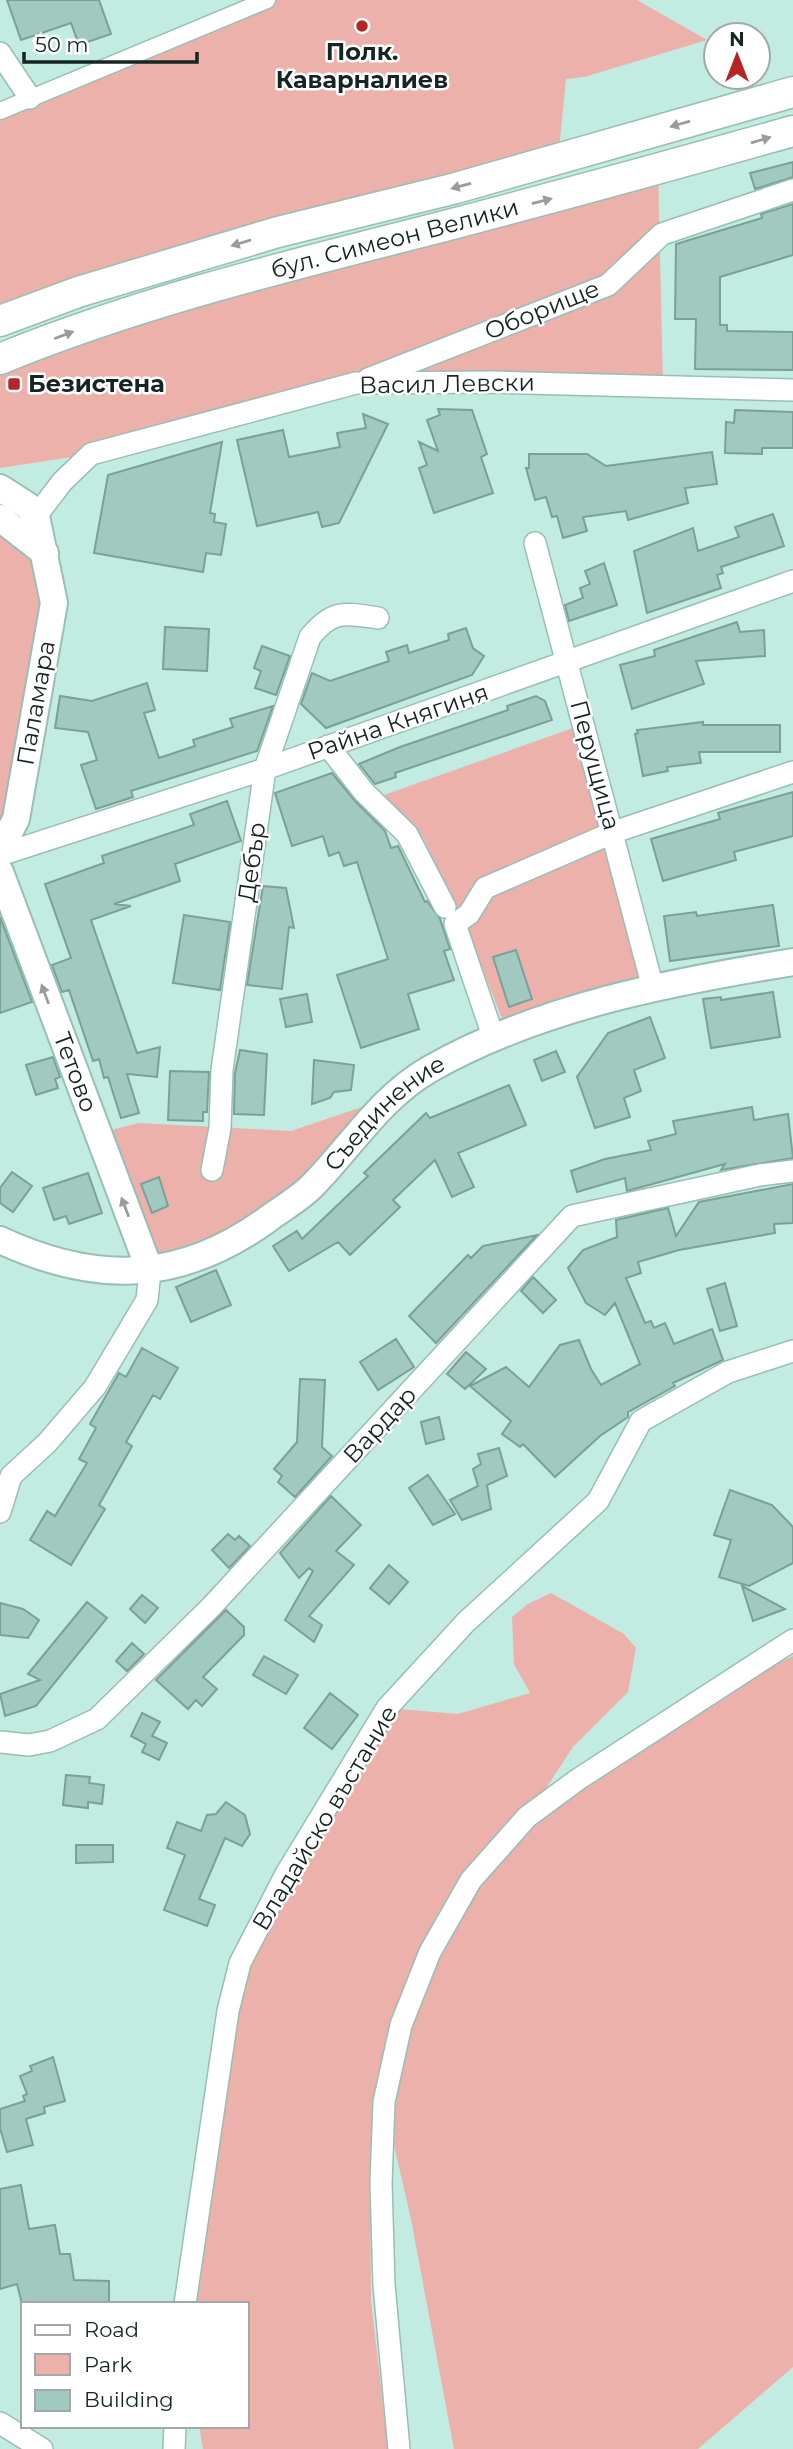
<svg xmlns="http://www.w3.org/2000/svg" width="793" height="2449" viewBox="0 0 793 2449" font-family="Montserrat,sans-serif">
<rect width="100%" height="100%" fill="#c2ebe1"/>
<path fill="#ebb1aa" d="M268 0H637L707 40 584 77 566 79 558 159 0 321V111Z
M658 169 663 386 356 383 91 454 0 468V359Z
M0 518 45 553 54 603 0 839Z
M576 727 643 983 507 1032 466 926 423 838 384 795Z
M389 1098 312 1187 150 1271 98 1138 115 1129 139 1123 291 1131Z
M551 1593 624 1634 636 1648 628 1692 573 1747 529 1814 755 1675 793 1656V2367L698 2449H454L411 2219 384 2102 389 2073 370 2150 371 2300 388 2449H203L199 2426H247V2304H185L240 1963 387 1708 458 1714 530 1693 514 1664 512 1617 528 1604Z"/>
<path fill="#a1c9c0" stroke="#7aa198" stroke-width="2" d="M7 0H99L111 34 79 45 71 23 21 40Z
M793 162V177L755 189 750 173Z
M793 204V255L720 277V325H727V331L793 332V370L695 369 696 319H675L676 244 762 218 761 214Z
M438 409 472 410 487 454 481 457 493 493 434 513 419 468 427 465 419 442 438 451 427 420 440 415Z
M735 410 793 412V448H762V454L725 453 726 422 734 423Z
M363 414 388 424 339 523 322 527 318 512 257 526 237 440 283 430 289 457 340 447 337 433 366 428Z
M222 442 210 513 215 514 214 522 226 524 221 555 206 553 203 572 94 553 108 475Z
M712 452 717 484 685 488 688 503 628 520 626 511 583 517 587 531 563 538 557 516 552 517 546 497 535 500 526 468H529V454H587L606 466Z
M773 514 784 546 721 567 723 573 717 575 721 588 647 613 634 551 693 528 698 551 739 537 735 527Z
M604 563 617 605 569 621 565 605 583 598 580 588 590 584 585 571Z
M737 622 740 632 764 630 765 656 696 661 704 684 632 709 620 665 655 656 654 650Z
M165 627 209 629 207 671 163 669Z
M466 628 473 648 484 656 472 675 326 728 301 704 312 673 330 681 389 661 386 652 407 645 409 653 449 640 448 634Z
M262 646 290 656 276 695 255 688 261 671 254 668Z
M147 683 155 710 144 713 159 758 195 746 193 740 233 727 230 719 273 706 257 751 131 791 133 797 96 809 81 765 97 760 88 732 55 728 60 696 92 701Z
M536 696 545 701 552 720 395 773 396 777 375 784 359 764 400 747 508 710 507 706Z
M703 722V725H780V752H699L701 763 667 767 668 771 643 776 635 734 638 733 637 730Z
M332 773 355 801 385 831 391 848 398 846 425 902 427 901 440 919 450 949 444 951 454 980 408 994 419 1029 361 1048 337 975 388 959 357 862 344 866 339 852 329 856 323 836 292 846 275 793Z
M793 792V836L734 852 736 860 663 881 651 839 720 819 718 813Z
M227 801 241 841 175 864 180 881 114 904 131 906 91 920 137 1053 160 1047 157 1077 127 1074 139 1113 121 1118 108 1077 104 1078 99 1059 93 1061 69 990 62 992 52 965 71 958 45 884 104 863 102 856 194 825 190 814Z
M263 886 286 888 294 928 289 927 282 989 247 985Z
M773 905 779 946 670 961 664 916 696 912 697 916Z
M184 915 230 922 220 990 173 983Z
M0 917 32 1002 0 1013Z
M516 950 532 999 509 1007 493 957Z
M773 992 780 1037 711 1048 703 999 721 997V1000Z
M307 994 312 1022 286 1027 280 999Z
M650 1017 665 1058 634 1070 641 1091 624 1098 630 1117 595 1128 577 1077 608 1033Z
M240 1050 267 1054 264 1115 234 1114 235 1073Z
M556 1051 565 1072 542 1081 534 1060Z
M53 1057 60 1077 55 1079 58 1088 36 1095 26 1065Z
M314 1060 354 1065 351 1090 334 1092 330 1098 312 1104Z
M170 1071 209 1072 207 1112H203V1121L168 1120Z
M509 1085 526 1125 458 1153 474 1187 452 1197 435 1160 393 1200 400 1207 350 1255 338 1242 289 1271 273 1246 297 1231 302 1239 368 1176 364 1173 426 1113 430 1118Z
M752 1107 754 1120 788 1114 793 1158 721 1170 725 1164 627 1191 625 1178 577 1192 571 1171 605 1159 651 1150 648 1141 676 1134 673 1121Z
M12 1172 32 1186 13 1212 0 1203V1188Z
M88 1173 102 1213 69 1224 66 1216 54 1220 43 1188Z
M159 1177 168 1206 152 1213 141 1184Z
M793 1184V1223L774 1224 775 1233 679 1250 638 1262 641 1273 626 1278 645 1323 651 1321 654 1328 665 1323 674 1344 712 1329 723 1360 673 1383 675 1386 628 1412V1417L600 1436 555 1477 523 1444 520 1447 502 1434 511 1421 470 1386 506 1367 529 1387 560 1345 579 1340 591 1369 601 1385 640 1364 615 1303 605 1315 586 1303 568 1268 583 1250 617 1237 616 1220 668 1208 676 1236 699 1202Z
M537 1235 436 1343 409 1316 468 1255 471 1258 483 1246Z
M216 1270 231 1305 191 1322 176 1287Z
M533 1277 556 1300 543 1313 521 1291Z
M725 1283 737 1326 720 1331 707 1289Z
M396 1339 414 1367 378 1390 360 1362Z
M142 1348 178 1368 160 1399 153 1395 126 1442 132 1446 99 1505 105 1509 71 1565 30 1540 47 1511 55 1516 87 1463 79 1459 96 1428 90 1424 119 1373 126 1377Z
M466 1352 486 1369 465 1389 447 1374Z
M300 1379 325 1380 322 1447 332 1456 295 1497 278 1482 282 1476 274 1469 297 1442Z
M439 1417 444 1439 426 1444 421 1422Z
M499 1448 507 1476 487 1485 491 1509 462 1520 450 1500 478 1486 473 1469 481 1464 478 1454Z
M428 1475 455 1514 433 1525 409 1488Z
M730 1490 772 1505 793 1527V1563L749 1586 719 1577 731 1540 714 1535Z
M331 1496 361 1525 336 1551 354 1565 309 1616 322 1625 314 1642 285 1620 313 1571 309 1568 299 1578 280 1553Z
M228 1534 235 1540 239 1536 250 1546 229 1568 212 1550Z
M389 1565 408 1582 389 1604 370 1588Z
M742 1586 785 1609 753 1621Z
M142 1595 158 1608 145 1623 130 1609Z
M87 1602 107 1618 36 1706 5 1716 0 1694 40 1680 28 1674Z
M0 1603 23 1609 39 1620 28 1638 0 1635Z
M226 1610 244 1627V1635L203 1677 217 1689 202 1706 196 1700 188 1709 156 1680Z
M132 1643 144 1654 127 1671 116 1661Z
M264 1656 298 1675 286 1694 253 1675Z
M330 1693 358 1715 332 1749 304 1728Z
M142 1713 160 1722 152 1736 167 1743 159 1760 142 1752 146 1744 131 1736Z
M66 1775 90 1777 89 1783 104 1785 102 1804 88 1802V1808L63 1805Z
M226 1802 245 1815 250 1834 242 1846 225 1838 199 1899 215 1905 207 1926 164 1910 185 1855 167 1848 177 1822 201 1831 207 1815 216 1814Z
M76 1845H113V1862L76 1863Z
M53 2057 65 2101 44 2107 45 2113 26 2119 33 2145 7 2152 0 2128V2109L25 2101 23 2096 27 2094 20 2076 32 2071 30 2066Z
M21 2185 29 2229 55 2225 60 2254H70L74 2280 109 2281V2303L22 2304 17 2284 0 2289V2189Z"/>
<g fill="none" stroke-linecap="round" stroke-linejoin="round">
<defs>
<path id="pedestrian" d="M0 111 267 0"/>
<path id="minor" d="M0 53 30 98
M368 379 608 285 662 234 793 190
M27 528 62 482 91 454 356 383 493 382 793 390
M535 543 653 988
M328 746 364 792 407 834 445 907
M0 855 265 769 793 581
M494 1039 455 924 469 914 485 888 614 832 793 772
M212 1170 220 1128 222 1070 265 769 310 637C333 609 344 613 378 618
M0 1512 11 1476 47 1443 95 1387 147 1300 150 1271
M0 1742 29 1745 50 1741 97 1719 211 1607 572 1216 760 1175 793 1171
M185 2304 228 2011 240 1963 286 1874 387 1708 466 1622 598 1501 641 1421 728 1372 793 1351
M0 2423 42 2449
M174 2449 175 2426
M399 2449 384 2285 381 2183 384 2102 401 2025 430 1952 471 1880 527 1817 577 1780 793 1640"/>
<g id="tertiary">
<path d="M0 488 28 506 36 516 54 603 16 819 0 850"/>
<path d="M0 518 45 553"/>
<path id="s1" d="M0 872 150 1271"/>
<path id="s2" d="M0 1240C99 1286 184 1282 272 1216 286 1206 303 1196 314 1184 352 1145 381 1097 430 1069 539 1007 670 982 793 962"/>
</g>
<g id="secondary">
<path d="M0 321 78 292 278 232 456 188 793 92"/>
<path id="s3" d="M0 359C142 301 292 265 441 227 559 196 676 164 793 131"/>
</g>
</defs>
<use href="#pedestrian" stroke="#97bfb5" stroke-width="19"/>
<use href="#minor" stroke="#97bfb5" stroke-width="24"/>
<use href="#tertiary" stroke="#97bfb5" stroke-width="30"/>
<use href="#secondary" stroke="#97bfb5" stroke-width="33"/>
<use href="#pedestrian" stroke="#fff" stroke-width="16"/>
<use href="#minor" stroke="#fff" stroke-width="21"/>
<use href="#tertiary" stroke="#fff" stroke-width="26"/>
<use href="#secondary" stroke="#fff" stroke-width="30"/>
</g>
<defs><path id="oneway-solid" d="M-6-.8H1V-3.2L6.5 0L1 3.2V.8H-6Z" transform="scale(1.75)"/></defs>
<g fill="#969d9c">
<use href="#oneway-solid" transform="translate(680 124) rotate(164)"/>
<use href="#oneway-solid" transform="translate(761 140) rotate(-16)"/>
<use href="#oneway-solid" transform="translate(461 186) rotate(165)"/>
<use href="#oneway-solid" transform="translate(542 201) rotate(-14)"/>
<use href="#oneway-solid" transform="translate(241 243) rotate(163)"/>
<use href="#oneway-solid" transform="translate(64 335) rotate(-21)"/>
<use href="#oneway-solid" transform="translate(45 994) rotate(-110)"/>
<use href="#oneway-solid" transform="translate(125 1207) rotate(-111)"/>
</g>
<g fill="#b52526" stroke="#fff" stroke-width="2.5">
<circle cx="362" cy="26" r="7"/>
<rect x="7" y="377" width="14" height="14" rx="3.5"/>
</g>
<g text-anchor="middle" stroke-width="5" stroke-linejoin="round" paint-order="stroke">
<g font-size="24" font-weight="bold" fill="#152522" stroke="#fff">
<text x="362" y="60">Полк.<tspan x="362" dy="28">Каварналиев</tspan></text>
<text x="28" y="392" text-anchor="start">Безистена</text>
</g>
<g font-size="24" fill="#152522" stroke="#fff">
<text dy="8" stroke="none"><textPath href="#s3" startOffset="413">бул. Симеон Велики</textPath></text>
<text transform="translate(542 310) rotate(-22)" y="8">Оборище</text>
<text transform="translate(447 384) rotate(-1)" y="8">Васил Левски</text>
<text transform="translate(36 703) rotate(-80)" y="8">Паламара</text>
<text transform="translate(398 722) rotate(-19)" y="8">Райна Княгиня</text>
<text transform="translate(595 765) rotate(75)" y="8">Перущица</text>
<text transform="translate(252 862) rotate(-82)" y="8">Дебър</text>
<text dy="8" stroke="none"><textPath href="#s1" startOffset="214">Тетово</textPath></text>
<text dy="8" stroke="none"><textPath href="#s2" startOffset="443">Съединение</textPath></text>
<text transform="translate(380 1425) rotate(-47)" y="8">Вардар</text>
<text transform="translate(325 1818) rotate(-59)" y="8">Владайско въстание</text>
</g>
</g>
<rect x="21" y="2302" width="228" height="126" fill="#ffffff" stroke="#a1a8a7" stroke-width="2"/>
<rect x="35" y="2325" width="35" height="10" fill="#ffffff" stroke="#a1a8a7" stroke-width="2"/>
<text x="84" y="2337" font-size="21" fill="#152522">Road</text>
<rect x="35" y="2354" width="35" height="21" fill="#ebb1aa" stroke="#a1a8a7" stroke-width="2"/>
<text x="84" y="2372" font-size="21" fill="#152522">Park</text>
<rect x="35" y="2390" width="35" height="21" fill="#a1c9c0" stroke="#a1a8a7" stroke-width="2"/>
<text x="84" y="2407" font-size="21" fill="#152522">Building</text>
<g transform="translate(737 56)"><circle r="33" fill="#ffffff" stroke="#a1a8a7" stroke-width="2"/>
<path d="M0-5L12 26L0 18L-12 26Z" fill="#b52526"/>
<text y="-10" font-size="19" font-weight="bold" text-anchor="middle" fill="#152522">N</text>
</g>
<path d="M24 52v10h173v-10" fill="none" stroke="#152522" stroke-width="3.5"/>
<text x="35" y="52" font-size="21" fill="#152522" stroke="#ffffff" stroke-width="5" paint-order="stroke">50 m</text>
</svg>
